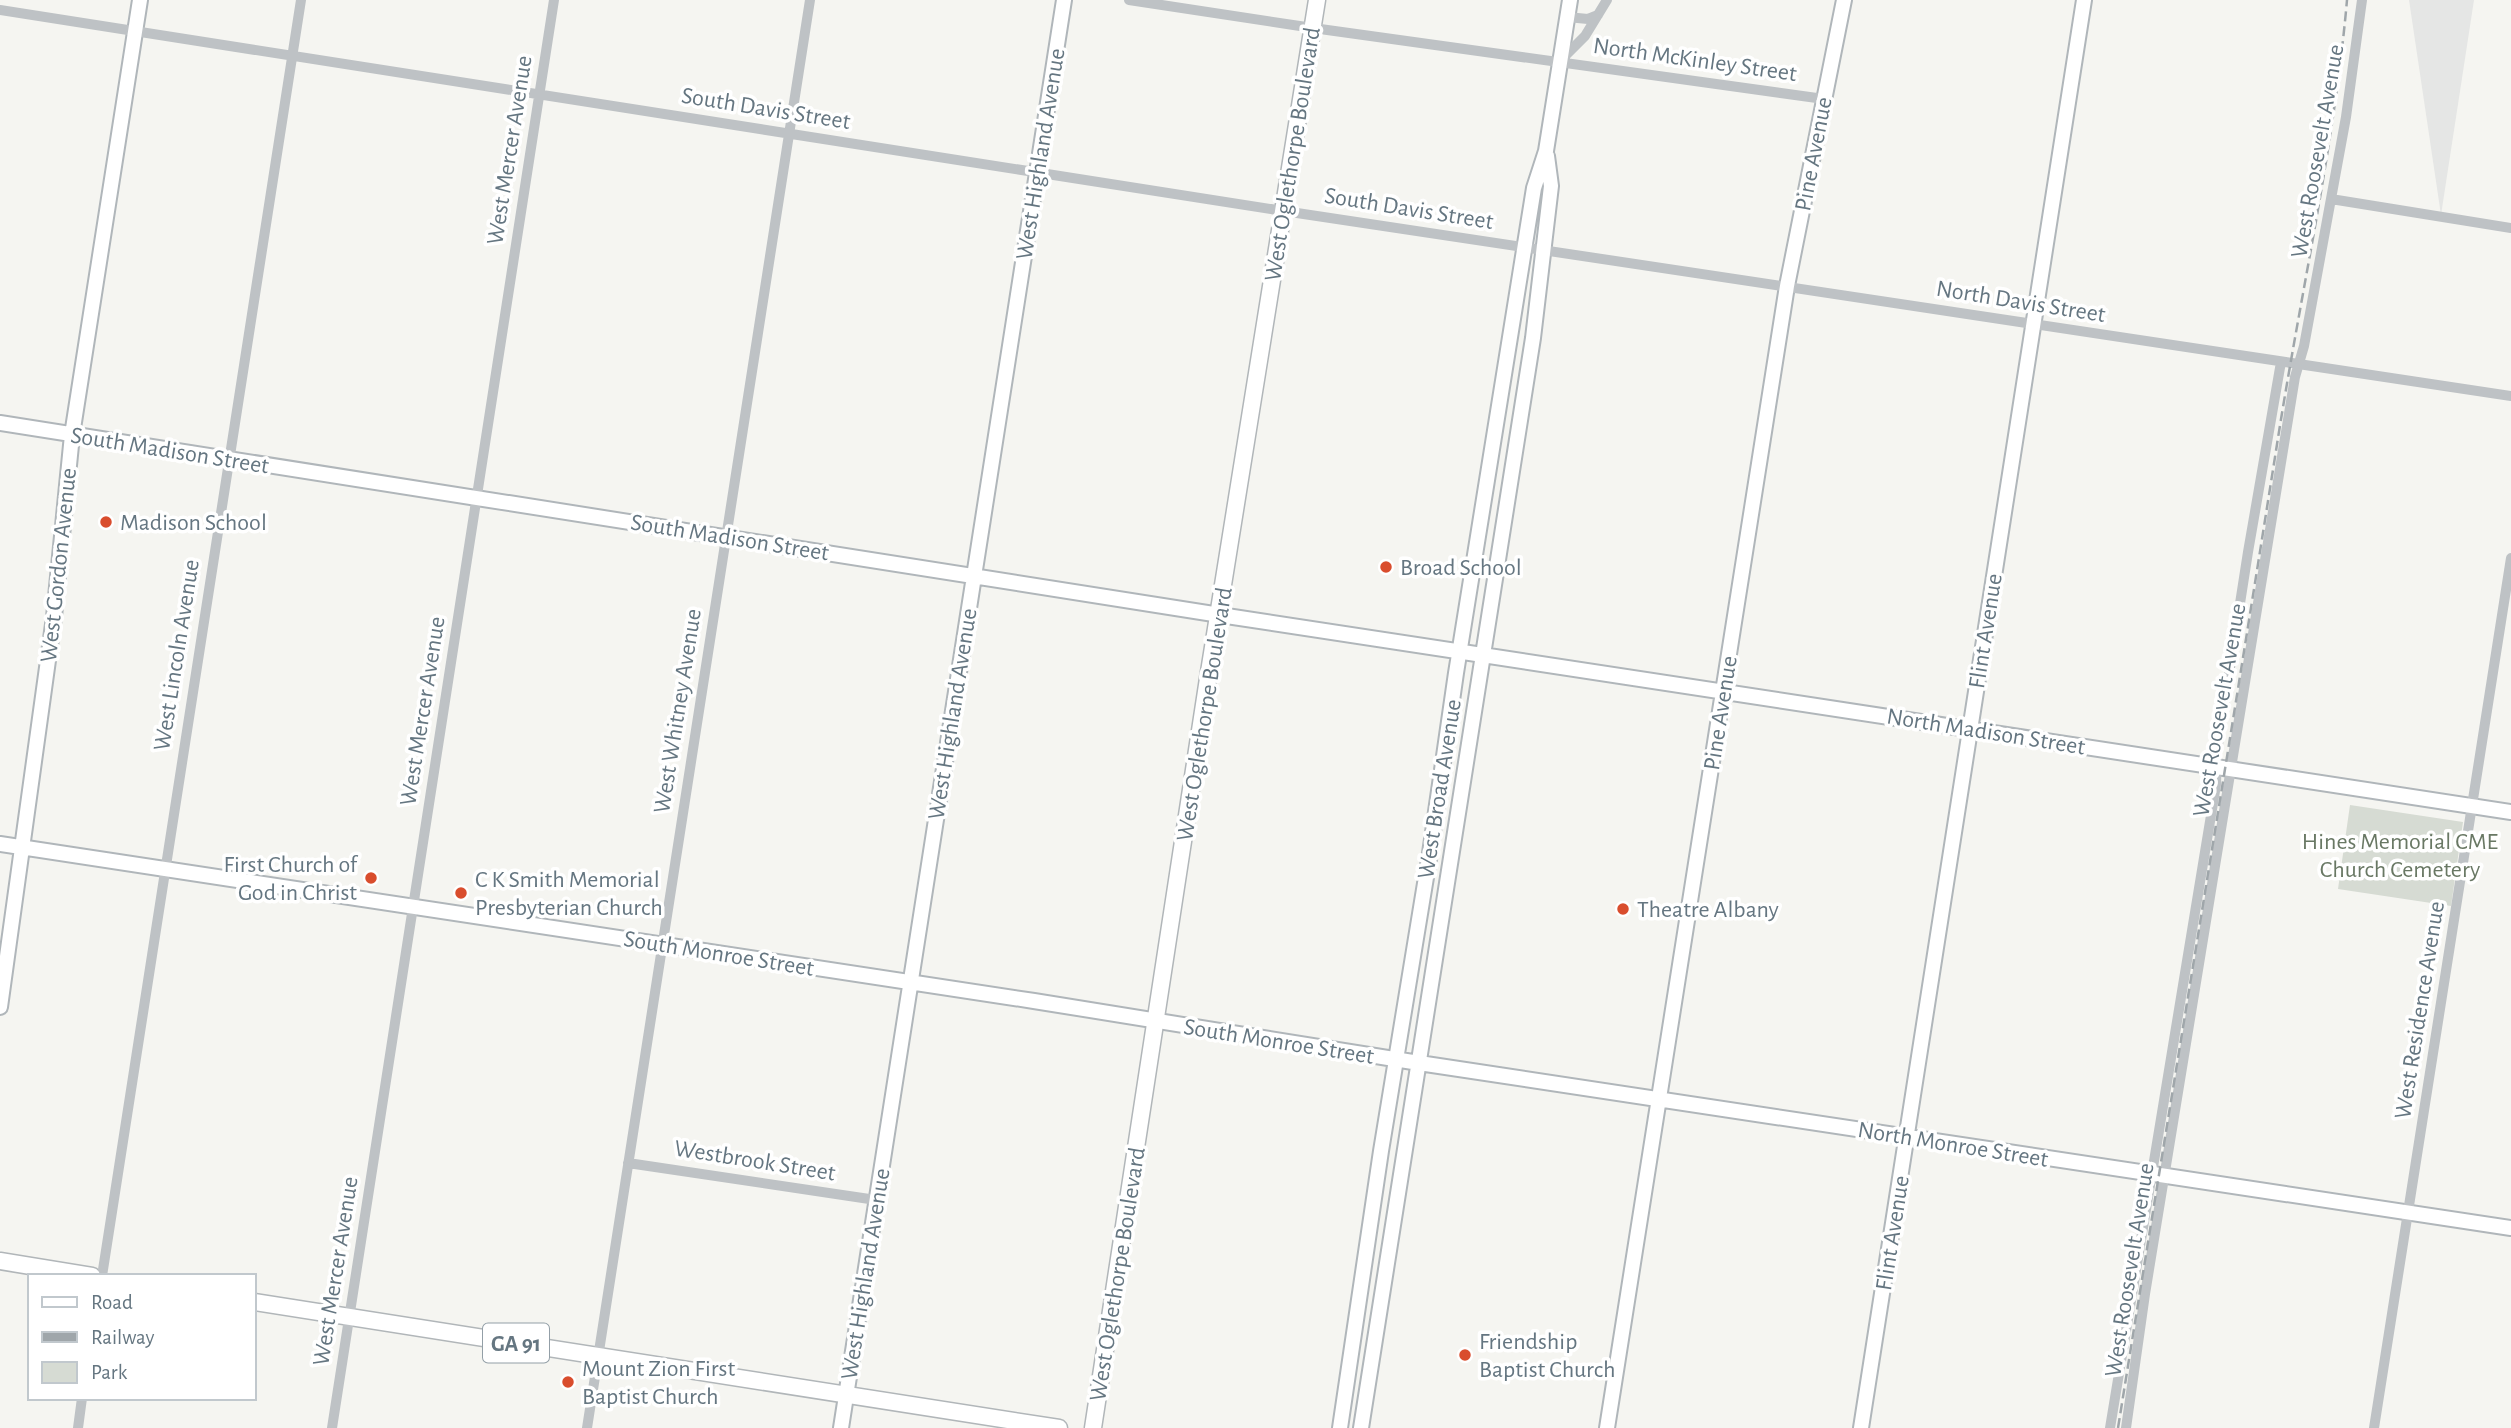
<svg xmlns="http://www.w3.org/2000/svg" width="2511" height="1428" viewBox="0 0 2511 1428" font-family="'Alegreya Sans',sans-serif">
<rect width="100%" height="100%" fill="#f5f5f1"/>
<path fill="#e5e6e5" d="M2409 0H2474L2441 215Z"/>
<path fill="#d6dbd3" d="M2350 805 2463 822 2451 906 2338 889Z"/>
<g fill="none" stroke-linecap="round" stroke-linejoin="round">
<defs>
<path id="secondary" d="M0 423 1220 615 2511 812
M0 844 1034 1001 1419 1063 2511 1228
M0 1007 54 617 72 435 140 0
M841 1428 1064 0
M1340 1428 1381 1151 1430 853 1456 673 1534 188 1546 151 1570 0
M1361 1428 1533 338 1551 186 1547 156
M1607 1428 1787 286 1844 0
M1861 1428 2084 0"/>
<path id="primary" d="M0 1261 92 1276
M254 1302 1059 1428
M1093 1428 1209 672 1317 0"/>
</defs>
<use href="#secondary" stroke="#b0b6ba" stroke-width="18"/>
<use href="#primary" stroke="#b1b6b9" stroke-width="19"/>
<path stroke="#bec2c5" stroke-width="10" d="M1129 0 1313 28 1824 99
M0 10 1277 210 2511 396
M1567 17 1588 19 1598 15
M1560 61 1585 36 1607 0
M2331 199 2511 228
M628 1163 876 1200
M102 1276 301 0
M78 1428 82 1398
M332 1428 554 0
M587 1428 810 0
M2110 1428 2216 785 2217 751 2248 552 2281 362
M2126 1428 2145 1294 2295 377 2304 346 2346 117 2362 0
M2374 1428 2511 558"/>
<use href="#secondary" stroke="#fff" stroke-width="14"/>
<use href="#primary" stroke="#fff" stroke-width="16"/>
<path stroke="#9fa6aa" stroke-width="2.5" stroke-dasharray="10 5" stroke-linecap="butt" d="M2118 1428C2171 1098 2226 768 2278 438 2301 292 2334 147 2347 0"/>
</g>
<g fill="#d94d2d" stroke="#fff" stroke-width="2.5">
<circle cx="106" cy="522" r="7"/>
<circle cx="1386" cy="567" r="7"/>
<circle cx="371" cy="878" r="7"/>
<circle cx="461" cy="893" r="7"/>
<circle cx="1623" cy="909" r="7"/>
<circle cx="1465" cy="1355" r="7"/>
<circle cx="568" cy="1382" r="7"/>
</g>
<g text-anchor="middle" stroke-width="7" stroke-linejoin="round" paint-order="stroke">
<rect fill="#fff" stroke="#939fa7" stroke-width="2" x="483" y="1323.5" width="66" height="39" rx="5"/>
<g font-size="23" font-weight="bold" fill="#657681">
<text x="516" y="1351">GA 91</text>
</g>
<g font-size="24" fill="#657681" stroke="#fff">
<text transform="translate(1695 59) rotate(8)" y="8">North McKinley Street</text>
<text transform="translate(766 108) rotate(9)" y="8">South Davis Street</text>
<text transform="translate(509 150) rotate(-81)" y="8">West Mercer Avenue</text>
<text transform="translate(2317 151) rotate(-80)" y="8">West Roosevelt Avenue</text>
<text transform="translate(1040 154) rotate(-81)" y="8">West Highland Avenue</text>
<text transform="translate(1292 154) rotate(-81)" y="8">West Oglethorpe Boulevard</text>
<text transform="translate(1813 154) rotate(-79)" y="8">Pine Avenue</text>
<text transform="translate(1409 208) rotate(9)" y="8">South Davis Street</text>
<text transform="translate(2021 301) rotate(9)" y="8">North Davis Street</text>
<text transform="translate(170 450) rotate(9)" y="8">South Madison Street</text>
<text transform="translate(730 537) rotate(9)" y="8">South Madison Street</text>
<text transform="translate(58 565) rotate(-84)" y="8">West Gordon Avenue</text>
<text transform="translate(1985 631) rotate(-81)" y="8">Flint Avenue</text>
<text transform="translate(176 655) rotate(-81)" y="8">West Lincoln Avenue</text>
<text transform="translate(2219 710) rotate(-80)" y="8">West Roosevelt Avenue</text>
<text transform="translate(422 711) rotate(-81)" y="8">West Mercer Avenue</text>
<text transform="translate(677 711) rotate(-81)" y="8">West Whitney Avenue</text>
<text transform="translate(1720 713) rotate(-81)" y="8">Pine Avenue</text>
<text transform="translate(952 714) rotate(-81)" y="8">West Highland Avenue</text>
<text transform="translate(1204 714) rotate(-81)" y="8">West Oglethorpe Boulevard</text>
<text transform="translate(1986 731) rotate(9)" y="8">North Madison Street</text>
<text transform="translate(1439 789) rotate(-81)" y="8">West Broad Avenue</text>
<text transform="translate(719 953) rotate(9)" y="8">South Monroe Street</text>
<text transform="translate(2419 1010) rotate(-81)" y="8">West Residence Avenue</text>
<text transform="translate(1279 1041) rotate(9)" y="8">South Monroe Street</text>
<text transform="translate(1953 1144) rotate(9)" y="8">North Monroe Street</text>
<text transform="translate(755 1160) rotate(9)" y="8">Westbrook Street</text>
<text transform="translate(1892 1233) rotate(-81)" y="8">Flint Avenue</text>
<text transform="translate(2129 1270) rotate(-81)" y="8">West Roosevelt Avenue</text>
<text transform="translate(335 1271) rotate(-81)" y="8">West Mercer Avenue</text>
<text transform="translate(865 1274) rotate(-81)" y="8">West Highland Avenue</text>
<text transform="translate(1117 1274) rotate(-81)" y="8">West Oglethorpe Boulevard</text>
</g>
<g font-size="24" fill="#657681" stroke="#fff" text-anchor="start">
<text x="120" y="530">Madison School</text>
<text x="1400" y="575">Broad School</text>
<text x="357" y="872" text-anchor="end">First Church of<tspan x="357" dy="28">God in Christ</tspan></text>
<text x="475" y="887">C K Smith Memorial<tspan x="475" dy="28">Presbyterian Church</tspan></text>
<text x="1637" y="917">Theatre Albany</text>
<text x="1479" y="1349">Friendship<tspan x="1479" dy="28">Baptist Church</tspan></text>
<text x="582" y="1376">Mount Zion First<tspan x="582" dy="28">Baptist Church</tspan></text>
</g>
<g font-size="24" fill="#697864" stroke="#fff">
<text x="2400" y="849">Hines Memorial CME<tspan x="2400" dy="28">Church Cemetery</tspan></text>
</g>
</g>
<rect x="28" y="1274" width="228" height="126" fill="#ffffff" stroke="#c1c8cd" stroke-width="2"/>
<rect x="42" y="1297" width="35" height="10" fill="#ffffff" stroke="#c1c8cd" stroke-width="2"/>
<text x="91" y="1309" font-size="21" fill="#657681">Road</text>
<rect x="42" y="1332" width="35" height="10" fill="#9fa6aa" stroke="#c1c8cd" stroke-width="2"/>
<text x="91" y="1344" font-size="21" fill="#657681">Railway</text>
<rect x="42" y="1362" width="35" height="21" fill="#d6dbd3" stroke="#c1c8cd" stroke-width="2"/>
<text x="91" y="1379" font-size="21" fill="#657681">Park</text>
</svg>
